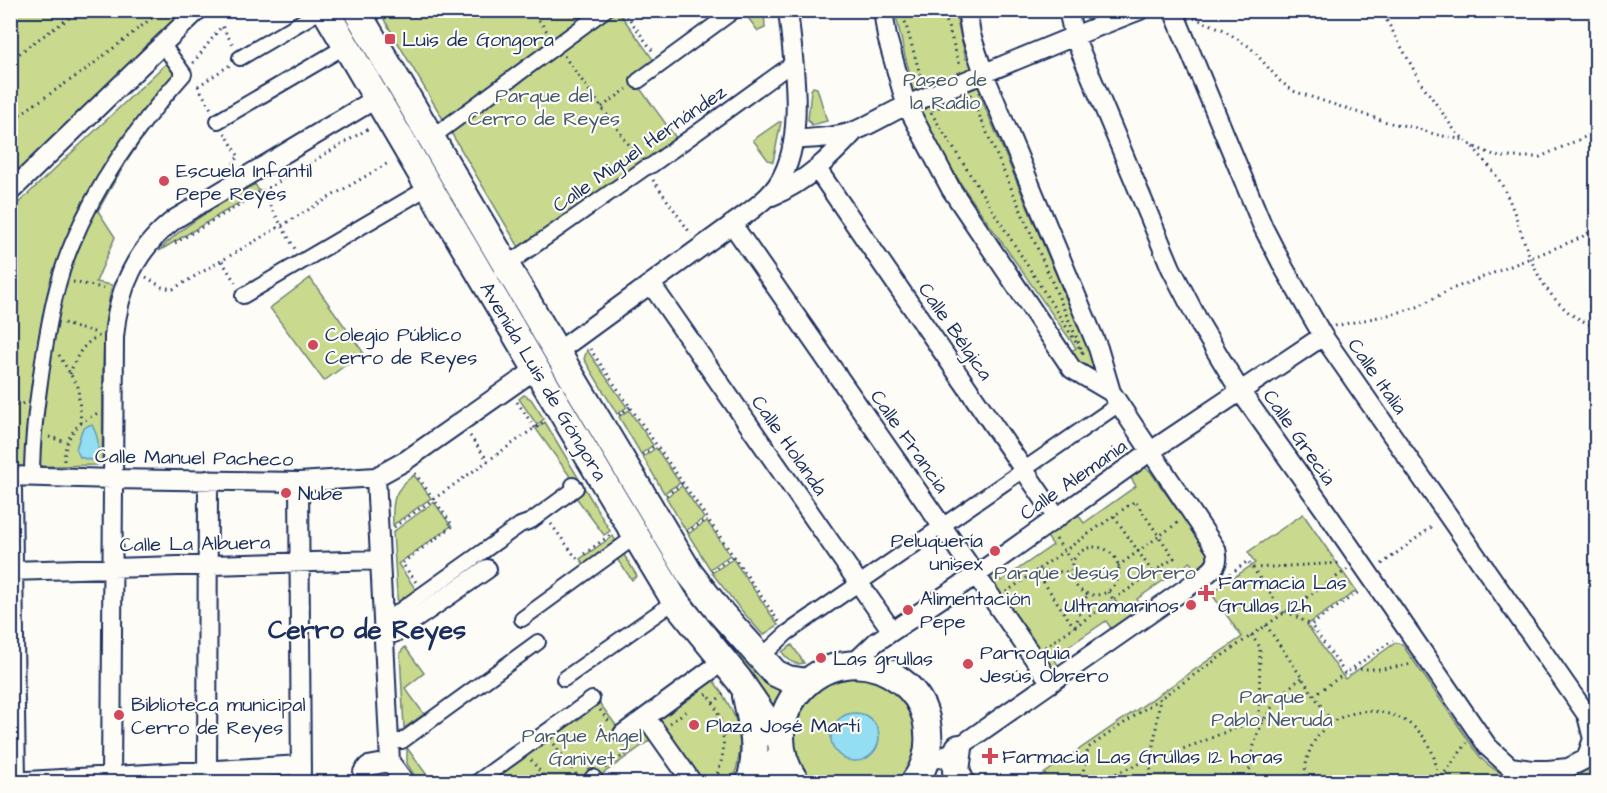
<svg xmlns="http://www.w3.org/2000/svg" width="1607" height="793" viewBox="0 0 1607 793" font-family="'Architects Daughter',sans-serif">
<rect width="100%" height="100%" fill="#fdfcf7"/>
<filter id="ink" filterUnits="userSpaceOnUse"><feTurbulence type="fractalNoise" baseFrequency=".0167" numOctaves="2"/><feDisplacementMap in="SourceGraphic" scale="12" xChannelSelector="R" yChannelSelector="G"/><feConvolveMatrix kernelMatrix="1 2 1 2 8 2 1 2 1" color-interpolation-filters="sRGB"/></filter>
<g filter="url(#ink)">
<path fill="#c9da8f" stroke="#728476" stroke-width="1.5" d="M23 11H183L135 60 11 179V20Z
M334 11H346L673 562 786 689 774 713 764 693 683 597Z
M379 11H618L655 62 633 79 677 139 646 163 643 160 520 249Z
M743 11H764L765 28 758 31Z
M895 11H955L966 59 972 61 986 90 979 93 1086 345H1092L1097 364 1092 368C1080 368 1077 361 1070 352L1076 348 963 187 945 158 925 119H922L907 84 912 81 905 56Z
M173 57 186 82C150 123 124 162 98 211L115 237 96 282 112 285C99 343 104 402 102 461L97 465 14 467 10 373V211Z
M813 87 817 88 827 121 812 125 808 120 811 90Z
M779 122H781L773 162 768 160 753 140Z
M255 184 259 191 159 251C185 222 222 204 255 184Z
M310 278 363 352 324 381 270 308Z
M587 350 627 407 617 414 584 359Z
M524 395 531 399 544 419 537 425 519 399Z
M629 410 653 445 641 454 619 417Z
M545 422 579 479 574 482 536 429Z
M656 448 680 483 664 493 643 457Z
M1144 467 1150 471 1207 552 1209 560 1197 573 1190 562 1137 599 1144 610 1113 631 1106 621 1053 657 1060 668 1056 671H1051L987 578 993 570 1001 581 1053 545 1045 534 1076 512 1084 523 1136 486 1129 475 1138 468Z
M414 475 431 498 393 525C392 501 393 490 414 475Z
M682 486 704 518 686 531 666 497Z
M585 489 610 531 604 535 575 496Z
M434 502 451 526 398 564 419 594 398 609 393 532Z
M1303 514 1356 591 1307 625 1345 679 1395 643 1402 644 1480 757C1499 778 1522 782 1550 780 1566 779 1578 778 1590 767L1593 769 1596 782H1032L1242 637 1211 593 1255 563 1248 552Z
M707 521 730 555 710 569 688 534Z
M613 536 618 545 587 568 580 559Z
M621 550 637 576 632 580 614 555Z
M733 559 778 625 763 635 737 605 712 573Z
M792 645 804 663C794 666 788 660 782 652Z
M405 647 424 673 405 688 424 714 404 728 400 653Z
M865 674C875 680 896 689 903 696 926 720 921 759 900 782H809L802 775 793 755 795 713 823 681Z
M710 676C737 712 749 738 732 782H697L655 717Z
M595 697 618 728 634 717 650 740 597 778 600 782H472Z
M407 748 410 752 432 782H419L407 764Z"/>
<path fill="#93def3" stroke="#6398b7" stroke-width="1.5" d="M89 425H92C98 436 101 447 96 459L90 460 80 457 76 449 82 430Z
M831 737a24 24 0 1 1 48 0a24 24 0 1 1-48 0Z"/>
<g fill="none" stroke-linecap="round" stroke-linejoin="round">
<defs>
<path id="pedestrian" d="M240 58 322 10
M638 81 735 10
M218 121 346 46
M431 138 605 10
M507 265 645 168 652 165 793 63
M243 296 429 187
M32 476C32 435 38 395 44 354 50 317 57 279 72 244 98 181 139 124 184 74L163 45
M395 614 520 525 531 521 576 488 573 485
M522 619 636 536
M761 657 787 633 1119 404
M564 679 675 601
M389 741H402L538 642
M593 777 597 782
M477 782 592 699"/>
<path id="minor" d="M883 10 887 37 906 104 951 189 1072 369 1111 392
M1068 10 1074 36 1171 268 1201 326 1240 391 1329 516 1488 747 1510 767 1532 770H1548L1568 768 1586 759 1593 739 1587 715 1323 336 1285 270 1263 227 1173 10
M794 140C813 138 840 138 857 130 878 121 897 108 919 100 993 70 1065 39 1140 10
M817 169 1057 518
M10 192 198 10
M772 196C806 182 831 157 855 131
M732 224 1051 683
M651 284 892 631
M557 352 749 212C762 202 776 191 783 175 805 131 793 59 788 10
M10 476 114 479 299 482 376 477
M299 482 301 782
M10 485 12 490 16 782
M10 571 380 560
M384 636 396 632 487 569
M854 663 876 642 976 575 1151 451 1323 336
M646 717 692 782
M623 734 723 661
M926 759 943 758 1208 573C1217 566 1219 560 1216 549L1111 392 1098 348 984 74 971 35 967 10
M10 782 301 765
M111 782 114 337C118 288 136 249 175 219L377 98
M207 782 208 480
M363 782V772L368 766 390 762
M405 782 390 762 376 477 405 461 536 369"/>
<path id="secondary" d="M325 10 536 369 675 601 739 680 780 740
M356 10 557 352 690 574 719 611 775 673 788 679 807 682
M746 696C753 730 759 748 750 782
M959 748 956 771 961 782
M770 782 782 751
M796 782C746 712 832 628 901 681 913 690 922 703 926 718 931 741 929 763 914 782"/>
</defs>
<use href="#pedestrian" stroke="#1b2f5e" stroke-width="18"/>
<use href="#minor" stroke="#1b2f5e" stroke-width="22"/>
<use href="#secondary" stroke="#1b2f5e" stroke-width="30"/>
<path stroke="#1b2f5e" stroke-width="3" stroke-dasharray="1.5 4.5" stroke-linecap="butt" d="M532 10 548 33
M623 10 654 53
M903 10 904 18 922 81
M943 10 960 66
M1381 10 1420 81 1455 131 1472 146 1499 157H1540L1585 137 1596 128
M1194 18 1222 29 1250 47 1280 81 1293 91 1390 123 1413 127 1437 135 1465 140
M564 56 638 157
M10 61 30 45 81 10
M193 63 222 26 233 45
M198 86 230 65
M198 86 211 109
M970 94 1084 355 930 111Z
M602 107 627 89
M10 121 88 68 162 10
M225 133 239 157 233 161 235 164
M1473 147C1483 159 1496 173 1503 187 1526 231 1525 273 1565 309 1573 317 1586 322 1596 328
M653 180 691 234
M261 190 295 249
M175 243 371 127
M222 261 236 284
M146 277 162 287 173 289 390 162
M73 282 108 289
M64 323 73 327 98 333
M1335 326 1393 314 1417 307 1449 290 1491 274 1580 238 1596 228
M590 349 779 622
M59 355 78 387 81 423
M70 374C75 358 83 343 99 336
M517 402 535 428
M10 406 19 405 24 403
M619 415 630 407
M470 436 488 461
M49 437 67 442
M642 455 656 445
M64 461C65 436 76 423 98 413
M415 473 453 526 402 563 416 582
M666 495 683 483
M1114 516 1153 573
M551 524 577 559 579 557
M394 527 543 422
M687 532 707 519
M1056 539 1072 562
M1071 571a24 24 0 1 1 48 0a24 24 0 1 1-48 0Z
M584 554 613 533
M1382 564 1434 525
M1118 566 1180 521
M1253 568 1341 563
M711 571 733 556
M1230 574 1248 561 1284 613
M1006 592 1036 571 1070 572
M1108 592 1122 612
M1286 611 1311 625
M1266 625 1332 722
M1075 626 1087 595
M1251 635 1260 647 1259 720
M1045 647C1088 618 1131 587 1174 558L1135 501 1036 571 1074 627
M1354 669H1383L1413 664
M1345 673 1311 625 1360 591
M706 695 708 694C726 721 729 754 713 782
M1314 695 1393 640
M713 703 724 694
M600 710 611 724
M670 723 689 709
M554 744 578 777
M531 760 548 782
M605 768 630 751 629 749
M718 773 731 782
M1081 782 1088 748 1348 569
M1100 782C1127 766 1156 759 1185 748 1212 739 1236 725 1264 720
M1149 782 1160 698
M1249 782C1249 741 1267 701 1302 678
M1305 782C1304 759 1312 735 1333 722 1363 702 1408 711 1427 742 1435 754 1437 769 1438 782
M1438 782 1467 743"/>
<use href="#pedestrian" stroke="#fdfcf7" stroke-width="14"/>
<use href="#minor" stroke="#fdfcf7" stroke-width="18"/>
<use href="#secondary" stroke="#fdfcf7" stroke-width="26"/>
</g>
</g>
<g fill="#d1495b" stroke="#fdfcf7" stroke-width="2">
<rect x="384" y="33" width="12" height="12" rx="3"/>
<circle cx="164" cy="181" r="6"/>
<circle cx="313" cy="345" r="6"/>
<circle cx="286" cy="493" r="6"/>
<circle cx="995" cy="551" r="6"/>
<path d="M1203 584h6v6h6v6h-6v6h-6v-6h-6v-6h6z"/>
<circle cx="1191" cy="605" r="6"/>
<circle cx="908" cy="610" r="6"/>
<circle cx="821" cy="658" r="6"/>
<circle cx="968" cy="664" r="6"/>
<circle cx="119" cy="715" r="6"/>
<circle cx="694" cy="725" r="6"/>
<path d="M987 747h6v6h6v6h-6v6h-6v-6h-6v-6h6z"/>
</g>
<g text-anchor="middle" stroke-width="4.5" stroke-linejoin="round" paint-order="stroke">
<g font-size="20" fill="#1b2f5e" stroke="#fdfcf7" text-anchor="start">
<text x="402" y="46">Luis de Gongora</text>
<text x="176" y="177">Escuela Infantil<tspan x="176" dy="23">Pepe Reyes</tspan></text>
<text x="325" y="341">Colegio Público<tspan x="325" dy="23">Cerro de Reyes</tspan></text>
<text x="298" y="500">Nube</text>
<text x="983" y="547" text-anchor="end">Peluquería<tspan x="983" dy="23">unisex</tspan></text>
<text x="1218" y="589">Farmacia Las<tspan x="1218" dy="23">Grullas 12h</tspan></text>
<text x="920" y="605">Alimentación<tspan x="920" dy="23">Pepe</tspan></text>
<text x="1179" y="612" text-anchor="end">Ultramarinos</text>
<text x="980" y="659">Parroquia<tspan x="980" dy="23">Jesús Obrero</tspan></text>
<text x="833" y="665">Las grullas</text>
<text x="131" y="711">Biblioteca municipal<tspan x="131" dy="23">Cerro de Reyes</tspan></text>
<text x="706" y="732">Plaza José Martí</text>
<text x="1002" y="763">Farmacia Las Grullas 12 horas</text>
</g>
<g font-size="20" fill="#465a6a" stroke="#fdfcf7">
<text x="945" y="86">Paseo de<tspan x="945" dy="23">la Radio</tspan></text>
<text x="544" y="102">Parque del<tspan x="544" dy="23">Cerro de Reyes</tspan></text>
<text x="1095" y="579">Parque Jesús Obrero</text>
<text x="1272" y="703">Parque<tspan x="1272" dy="23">Pablo Neruda</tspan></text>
<text x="582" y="742">Parque Ángel<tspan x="582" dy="23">Ganivet</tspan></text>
</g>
<g font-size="20" fill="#1b2f5e" stroke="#fdfcf7">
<text transform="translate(639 148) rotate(-35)" y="7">Calle Miguel Hernández</text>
<text transform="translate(956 331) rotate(55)" y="7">Calle Bélgica</text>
<text transform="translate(1378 376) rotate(55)" y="7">Calle Italia</text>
<text transform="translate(544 381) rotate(59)" y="7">Avenida Luis de Góngora</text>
<text transform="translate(1300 437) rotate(55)" y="7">Calle Grecia</text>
<text transform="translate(910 441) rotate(55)" y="7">Calle Francia</text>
<text transform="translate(790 445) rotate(55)" y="7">Calle Holanda</text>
<text transform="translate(194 457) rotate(1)" y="7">Calle Manuel Pacheco</text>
<text transform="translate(1073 479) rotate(-35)" y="7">Calle Alemania</text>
<text transform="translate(195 543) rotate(-1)" y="7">Calle La Albuera</text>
</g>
<g font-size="26" font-weight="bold" fill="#1b2f5e" stroke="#fdfcf7">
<text x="367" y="638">Cerro de Reyes</text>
</g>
</g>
<rect width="1607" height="793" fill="none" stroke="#fdfcf7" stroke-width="36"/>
<rect x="18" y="18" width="1571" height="757" fill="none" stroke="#1b2f5e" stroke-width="2" filter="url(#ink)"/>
</svg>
